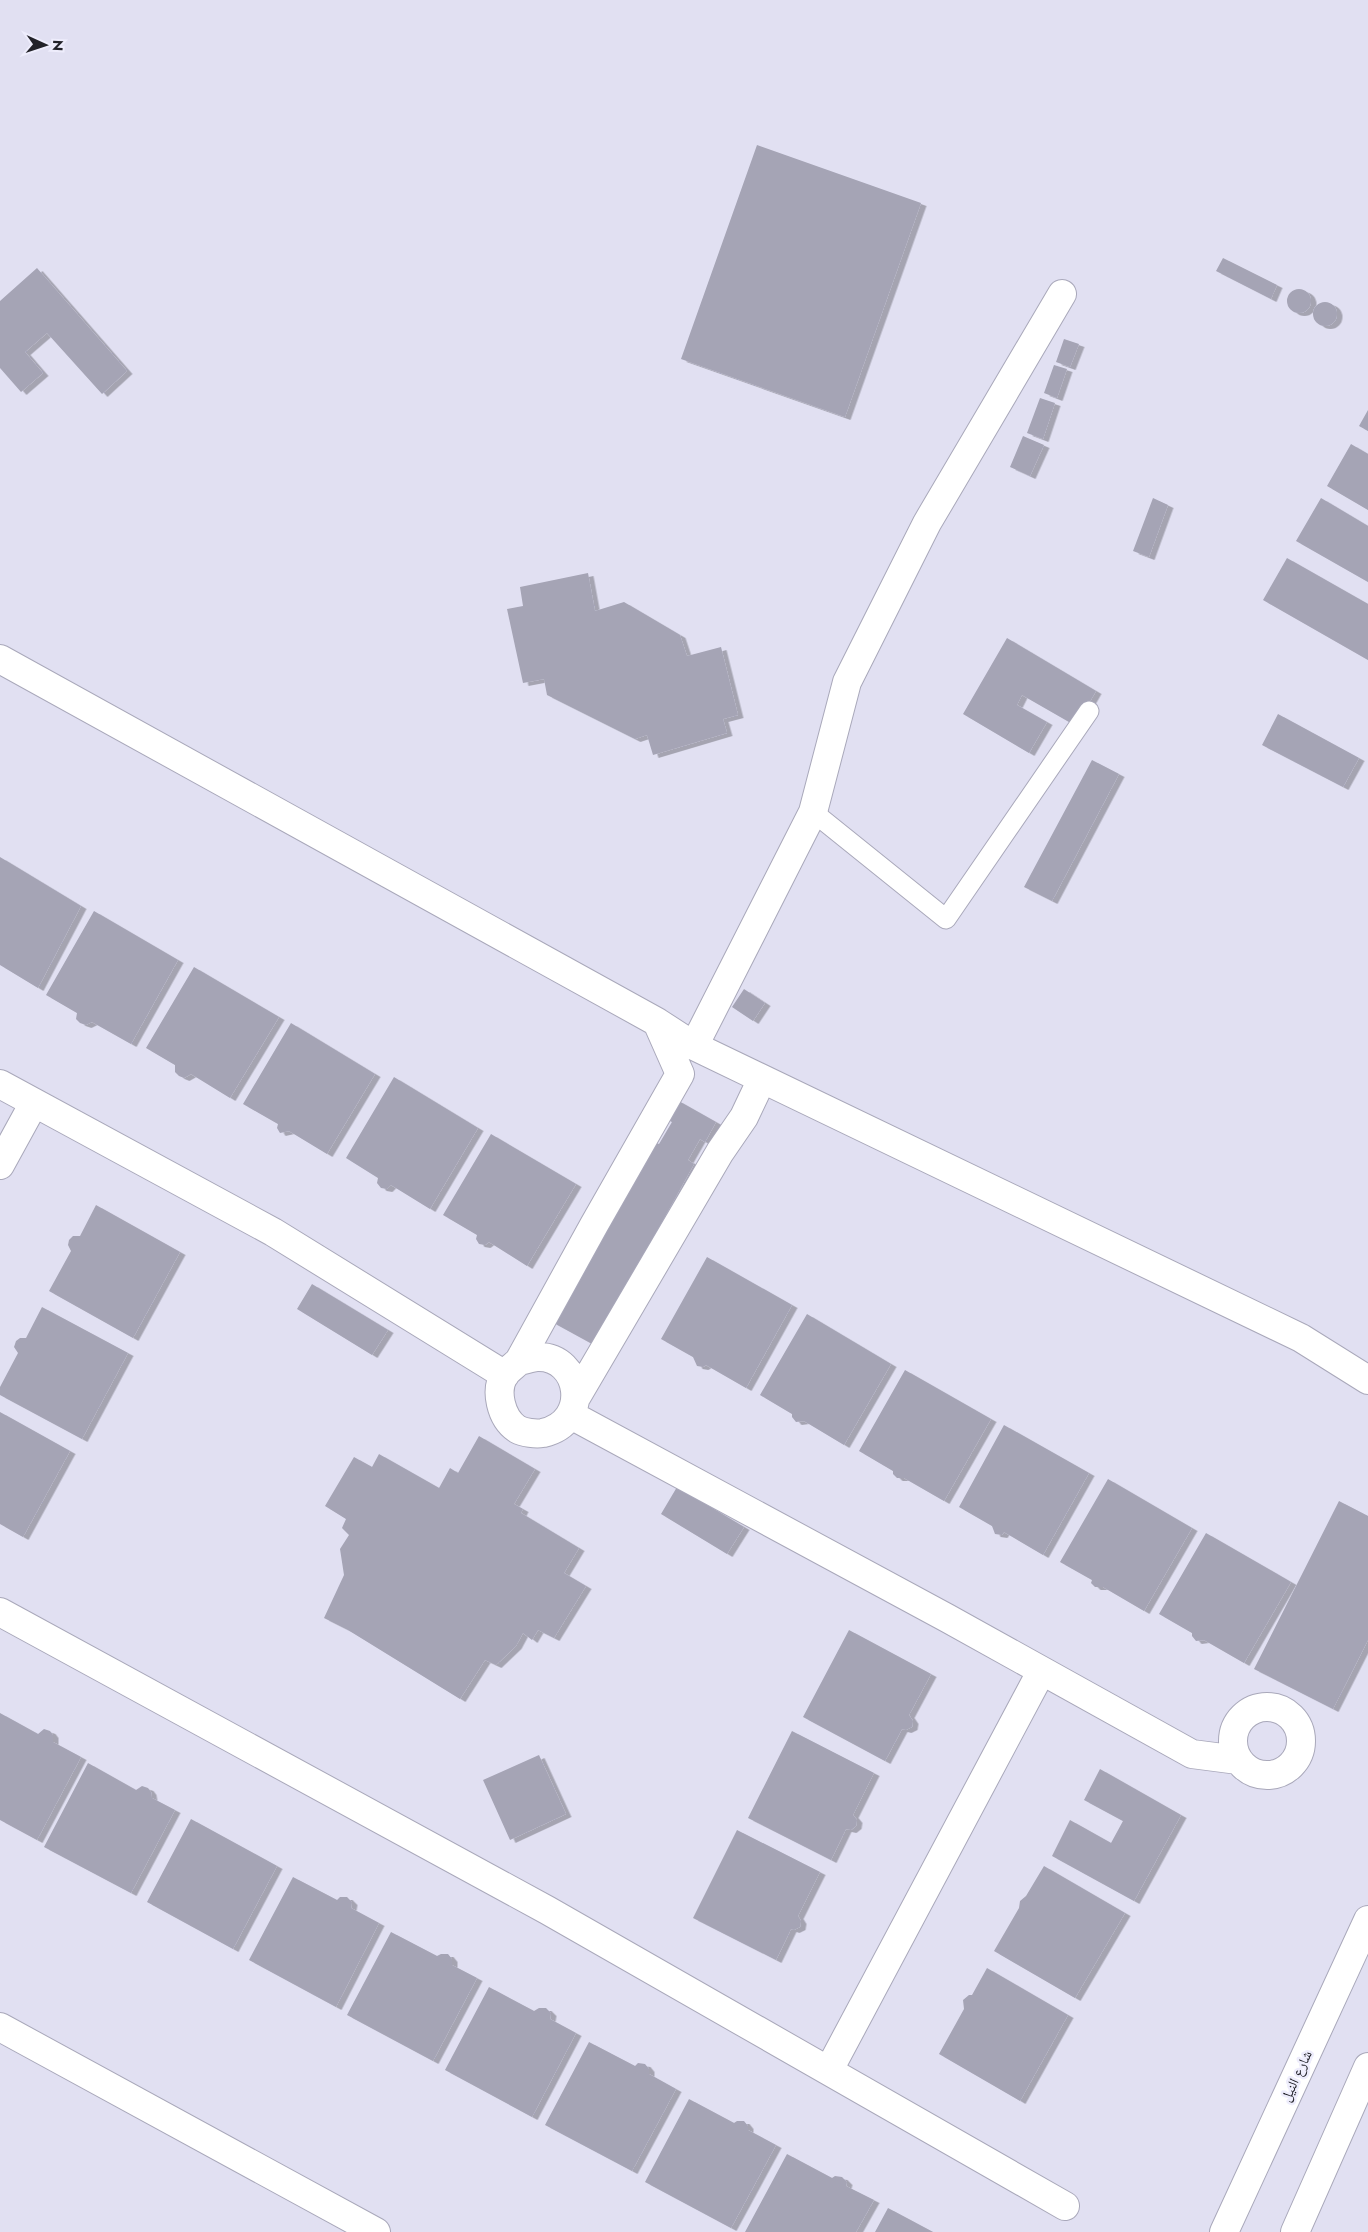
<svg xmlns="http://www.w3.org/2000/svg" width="1368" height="2232" viewBox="0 0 1368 2232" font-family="Jost,'Noto Naskh Arabic',sans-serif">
<defs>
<filter id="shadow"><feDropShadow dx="5.5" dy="3" stdDeviation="0" flood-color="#0004"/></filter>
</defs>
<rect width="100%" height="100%" fill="#e1e0f2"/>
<path fill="#a5a4b5" filter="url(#shadow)" d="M757 145 921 203 845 417 681 359Z
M1223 258 1277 285 1271 299 1216 271Z
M37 268 127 371 102 394 47 333 25 352 43 373 21 392 0 368V301Z
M1287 301a12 12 0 1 1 24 0a12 12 0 1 1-24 0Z
M1313 314a12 12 0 1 1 24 0a12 12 0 1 1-24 0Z
M1064 339 1079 344 1070 367 1056 362Z
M1054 365 1067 369 1057 398 1044 393Z
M1040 398 1055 403 1043 439 1027 433Z
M1368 410V431L1359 426Z
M1023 436 1044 445 1030 476 1010 467Z
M1351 444 1368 454V510L1327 486Z
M1153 498 1168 505 1149 557 1133 551Z
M1321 498 1368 526V582L1296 541Z
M1287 558 1368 604V660L1263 600Z
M588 573 595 611 624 602 680 635 687 656 721 647 738 715 723 719 727 733 653 755 647 735 635 739 547 695 544 679 523 683 507 609 523 606 520 587Z
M1007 638 1096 691 1076 726 1022 695 1017 705 1047 722 1029 753 963 714Z
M1278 714 1359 758 1343 787 1262 745Z
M1092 760 1119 774 1052 901 1024 887Z
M0 857 81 906 38 988 0 965Z
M94 911 178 960 131 1044 92 1022 86 1025 80 1023 76 1019 77 1013 46 995Z
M194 967 279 1017 230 1098 191 1074 184 1078 179 1076 175 1072V1065L146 1048Z
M744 989 765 1003 753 1021 732 1007Z
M291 1023 375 1074 327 1154 289 1131 280 1133 277 1128 278 1124 243 1104Z
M394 1077 478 1128 430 1209 391 1185 387 1189 381 1188 377 1183 378 1178 346 1158Z
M677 1100 716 1122 705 1142 700 1139 688 1160 694 1164 594 1345 552 1322 652 1141 659 1144 672 1122 666 1119Z
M491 1134 576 1184 527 1266 489 1242 485 1245 479 1244 476 1239 477 1235 443 1215Z
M96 1205 180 1252 133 1338 49 1291 71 1251 68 1245 69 1240 73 1236H80Z
M707 1257 792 1305 746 1388 706 1365 703 1367 697 1366 693 1357 661 1339Z
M312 1284 388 1330 372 1355 297 1309Z
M42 1307 128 1353 82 1439 0 1395V1387L18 1353 14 1347 16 1341 20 1338H26Z
M807 1314 891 1364 844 1445 804 1421 796 1422 792 1417V1414L760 1395Z
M905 1370 991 1419 944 1501 904 1478H897L893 1474V1471L859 1451Z
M0 1412 70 1451 23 1537 0 1524Z
M1004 1425 1089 1473 1043 1555 1004 1532 1002 1535 995 1534 992 1526 959 1507Z
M479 1436 535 1469 514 1504 523 1509 521 1513 579 1548 564 1573 586 1586 554 1638 538 1630 532 1640 523 1633 516 1646 496 1665 485 1660 460 1699 348 1630 324 1618 344 1575 340 1549 349 1535 342 1528 346 1519 325 1506 354 1457 372 1467 379 1454 439 1488 450 1468 458 1473Z
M1108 1479 1192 1528 1144 1611 1103 1587H1095L1091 1583 1092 1580 1060 1562Z
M677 1487 744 1527 727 1554 661 1514Z
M1339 1501 1368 1516V1640L1333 1709 1254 1669Z
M1206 1533 1291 1582 1244 1663 1204 1640 1196 1641 1192 1636V1633L1159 1614Z
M849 1630 931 1674 909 1715 913 1721 912 1727 906 1730 902 1729 885 1761 803 1717Z
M0 1713 38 1734 44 1729 50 1731 53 1735V1742L81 1757 37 1840 0 1820Z
M792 1731 874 1773 853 1815 857 1820 856 1826 851 1830 846 1829 831 1860 748 1818Z
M539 1755 566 1814 510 1840 483 1780Z
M88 1763 136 1790 142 1786 148 1788 151 1792 152 1798 175 1810 131 1893 44 1847Z
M1100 1769 1181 1815 1134 1901 1052 1856 1070 1820 1111 1843 1123 1821 1084 1800Z
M191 1819 277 1866 233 1949 147 1902Z
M737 1830 820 1872 798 1916 801 1921 800 1927 794 1930 791 1929 776 1960 693 1918Z
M1044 1866 1125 1913 1075 1998 994 1951 1019 1908 1020 1901 1026 1896Z
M293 1877 337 1900 340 1897H347L352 1902 351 1908 379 1923 336 2007 249 1960Z
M391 1932 437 1956 441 1954H448L452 1959V1965L477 1978 433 2061 347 2015Z
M987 1968 1068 2015 1020 2101 939 2054 964 2009 963 2000 969 1995H972Z
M489 1987 534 2011 539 2008H546L551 2013 550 2019 576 2033 532 2117 445 2070Z
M589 2042 635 2066 638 2063 645 2064 649 2069V2074L676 2089 632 2171 545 2125Z
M689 2099 734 2123 737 2121H744L748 2126V2130L776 2145 731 2228 645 2182Z
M787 2154 832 2178 835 2176 842 2177 847 2182 846 2186 874 2200 856 2232H745Z
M888 2208 933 2232H875Z"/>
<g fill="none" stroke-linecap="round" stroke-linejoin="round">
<defs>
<path id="lane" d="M813 812 946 919 1089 711"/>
<path id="street" d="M0 659 657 1022 694 1046 1301 1338 1368 1380
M694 1046 813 812 847 682 927 523 1062 294
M0 1084 273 1232 505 1375
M0 1165 34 1103
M519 1361C525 1360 532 1357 538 1357 581 1356 592 1422 543 1433 536 1434 524 1433 517 1429 501 1418 494 1390 505 1374 509 1369 515 1365 519 1361L594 1225 680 1074 657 1022
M577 1396 720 1152 744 1117 762 1079
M571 1415 947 1618 1192 1754 1238 1760
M0 1612 547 1910 1065 2206
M1233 1741a34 34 0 1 1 68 0a34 34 0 1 1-68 0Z
M0 2027 376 2232
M829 2070 1041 1672"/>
<path id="primary" d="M1224 2232 1368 1920
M1295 2232 1368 2067"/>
</defs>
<use href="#lane" stroke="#a9a8ba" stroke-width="21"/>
<use href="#street" stroke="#a9a8ba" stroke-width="30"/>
<use href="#primary" stroke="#a9a8ba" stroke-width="30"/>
<use href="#lane" stroke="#fff" stroke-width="19"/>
<use href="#street" stroke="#fff" stroke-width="28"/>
<use href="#primary" stroke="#fff" stroke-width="28"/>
</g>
<g text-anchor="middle" stroke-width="5" stroke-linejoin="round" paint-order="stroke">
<g font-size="14" fill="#222229" stroke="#eeedfc">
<text transform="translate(1296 2076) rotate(-65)" y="5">شارع النيل</text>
</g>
</g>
<g transform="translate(45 45) rotate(93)" stroke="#eeedfc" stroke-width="4" paint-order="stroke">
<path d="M0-4L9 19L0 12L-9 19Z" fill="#222229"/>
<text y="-8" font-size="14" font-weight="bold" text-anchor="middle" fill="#222229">N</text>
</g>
</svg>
